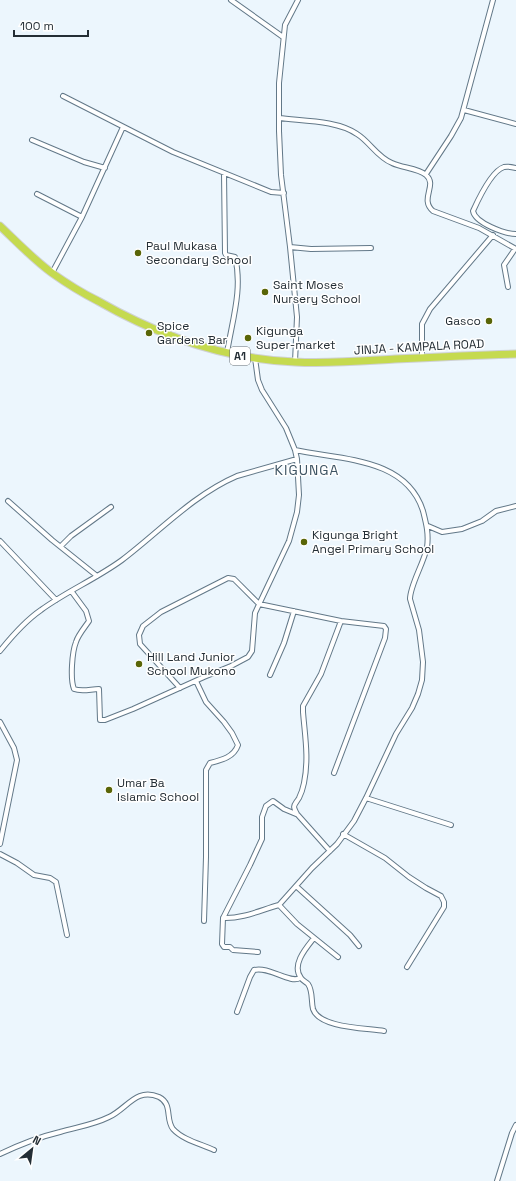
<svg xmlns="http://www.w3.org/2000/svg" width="516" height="1181" viewBox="0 0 516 1181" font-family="'Space Grotesk',sans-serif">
<rect width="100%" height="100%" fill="#ecf6fd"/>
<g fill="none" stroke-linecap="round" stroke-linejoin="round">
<defs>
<path id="street" d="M231 0 283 37
M63 96 173 152 271 192 284 193
M464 110 516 124
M279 118C302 121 337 120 357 134 370 142 377 157 392 163 402 168 418 168 426 175 438 185 419 199 433 211L479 228 516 249
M32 140 84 162 105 168
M516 168C512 167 508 166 504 167 491 171 478 200 473 211 475 223 505 234 516 234
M224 173 225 253 226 255 235 257C243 289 232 321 227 353
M426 174 451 136 461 118 493 0
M37 194 82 217
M290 247 311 249 371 248
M52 273 82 217 123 127
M508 287 504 265 515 249
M422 358V324L430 309 493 235
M295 362 297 317 290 247 281 175 279 131V83L285 25 298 0
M8 501 52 540 97 576
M428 526 442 532 462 529 482 521 496 511 516 506
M0 541 56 600
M61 546 71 536 111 507
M72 592 86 611 89 621C85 627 78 635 76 642 72 652 70 679 74 689 82 692 91 689 99 689L100 720H105L133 709 204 677 231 666 248 657 252 651 255 613 289 541 297 512 299 495 297 459 295 450 286 428 262 390 258 380 255 358
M0 651C12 636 25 621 41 610 67 591 96 579 122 560 159 532 193 495 237 476L297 459
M270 675 284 643 294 611
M196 681 206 702 224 722 232 733 238 745C234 757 222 760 210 763L206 770V857L204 921
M180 688 140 644 139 635 143 626 161 612 228 578 234 579 259 604 341 621 384 626 386 629 385 638 334 773
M0 722 14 748 17 760 0 844
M366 798 451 825
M343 834 385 858 409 877 426 888 441 896 444 902V907L407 967
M330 851 297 814C292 805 294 806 299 798 301 794 303 788 304 783 309 758 305 737 303 712V706L321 674 341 621
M0 854 17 863 34 875 50 878 56 882 67 935
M296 886 350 935 359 946
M279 905 312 868 337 844 354 821 366 798 396 734 412 708 418 694 422 680 423 662 419 630 410 599C410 585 424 563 427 547 429 534 426 523 423 511 406 457 340 460 295 450
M223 918C242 919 261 910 279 905L297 924 338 957
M314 938C306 948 291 965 301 978 303 981 306 982 308 984 313 991 311 1001 313 1009 319 1028 366 1028 384 1031
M258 952 233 950 230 947H224L222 944 223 918 250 865 262 839V817L266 806 273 801 284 809 296 814
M237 1012 250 977 254 970C269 966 290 984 300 978
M0 1154C19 1145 39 1137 60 1132 77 1127 93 1125 109 1117 127 1109 136 1087 159 1097 173 1104 165 1119 173 1129 183 1140 201 1144 214 1150
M497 1181 512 1133 516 1125"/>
<path id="highway" d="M0 226C17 242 33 259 52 273 66 283 82 293 98 301 159 336 225 359 295 362 329 364 362 361 395 359 435 357 476 355 516 354"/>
</defs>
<use href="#street" stroke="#627888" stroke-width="6"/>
<use href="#highway" stroke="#cfd1d3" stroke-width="9"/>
<use href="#street" stroke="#fff" stroke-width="4"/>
<use href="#highway" stroke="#c5da4f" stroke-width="7"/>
</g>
<g fill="#596507" stroke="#fff" stroke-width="1.5">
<circle cx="138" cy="253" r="4"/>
<circle cx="265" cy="292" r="4"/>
<circle cx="489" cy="321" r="4"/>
<circle cx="149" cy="333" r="4"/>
<circle cx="248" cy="338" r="4"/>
<circle cx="304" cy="542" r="4"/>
<circle cx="139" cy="664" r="4"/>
<circle cx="109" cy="790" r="4"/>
</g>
<g text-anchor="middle" stroke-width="3" stroke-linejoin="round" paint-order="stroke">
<rect fill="#fff" stroke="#666d72" stroke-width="1" x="230" y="347" width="20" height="18" rx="3"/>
<g font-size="11" font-weight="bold" fill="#242e35">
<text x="240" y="360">A1</text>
</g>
<g font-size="12" fill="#242e35" stroke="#fff" text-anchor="start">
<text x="146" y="250">Paul Mukasa<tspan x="146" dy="14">Secondary School</tspan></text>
<text x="273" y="289">Saint Moses<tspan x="273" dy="14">Nursery School</tspan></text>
<text x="481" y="325" text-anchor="end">Gasco</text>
<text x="157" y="330">Spice<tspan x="157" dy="14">Gardens Bar</tspan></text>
<text x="256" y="335">Kigunga<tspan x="256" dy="14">Super-market</tspan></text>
<text x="312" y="539">Kigunga Bright<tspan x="312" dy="14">Angel Primary School</tspan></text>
<text x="147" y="661">Hill Land Junior<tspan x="147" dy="14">School Mukono</tspan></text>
<text x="117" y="787">Umar Ba<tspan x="117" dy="14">Islamic School</tspan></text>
</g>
<g font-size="12" fill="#242e35" stroke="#fff">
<text transform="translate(419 347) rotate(-3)" y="4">JINJA - KAMPALA ROAD</text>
</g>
<g font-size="14" letter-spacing="1" fill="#3e5463" stroke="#fff">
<text x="307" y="475">KIGUNGA</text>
</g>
</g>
<g transform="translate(32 1149) rotate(29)" stroke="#ffffff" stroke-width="3" paint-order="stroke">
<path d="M0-3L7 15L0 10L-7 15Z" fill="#242e35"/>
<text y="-6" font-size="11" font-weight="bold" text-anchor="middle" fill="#242e35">N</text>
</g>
<path d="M14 30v6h74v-6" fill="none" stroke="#242e35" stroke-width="2"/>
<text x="20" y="30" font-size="12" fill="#242e35" stroke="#ffffff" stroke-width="3" paint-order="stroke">100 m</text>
</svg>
